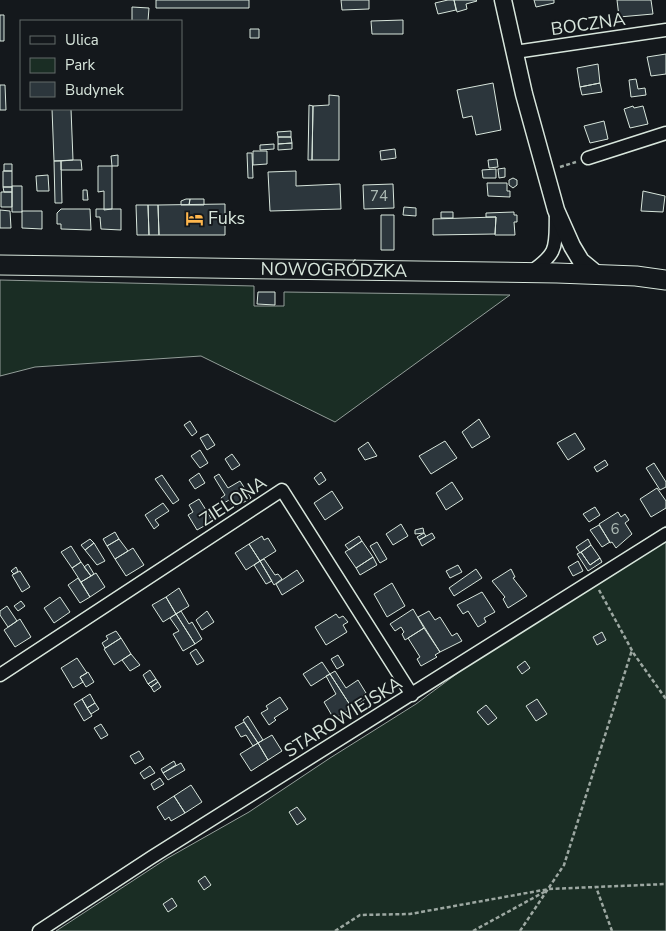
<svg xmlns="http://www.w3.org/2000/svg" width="666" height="931" viewBox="0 0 666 931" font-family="'Nunito Sans',sans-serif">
<rect width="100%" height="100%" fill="#14181c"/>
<path fill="#1a2d24" stroke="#939e99" d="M0 280 254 286V306H284V292L510 295 335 422 201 356 35 367 0 376Z
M666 526V931H56L166 859 249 812 330 758 416 704 591 574Z"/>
<path fill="#2c363c" stroke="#d8e6dc" d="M156 0H249V8H156Z
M341 0H369V9L342 10Z
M448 0H454L456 10 438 14 435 3Z
M454 0H476L477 1 466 4 467 9 457 12Z
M534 0H554V3L536 7Z
M617 0H651L653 14 619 17Z
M132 7 149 8 148 21H132Z
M0 15H4V41H0Z
M403 20V34H372L371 21Z
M250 29H259V38H250Z
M666 54V74L651 76 647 57Z
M598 64 600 83 580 87 577 68Z
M636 79 638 89 645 88 646 95 631 97 629 80Z
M493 83 501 130 476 135 472 116 463 118 457 90Z
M600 83 602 92 582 95 580 87Z
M0 85H5L6 110H0Z
M329 95 339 96V160H312L313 106 329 105Z
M309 105 313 106 312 160H308Z
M633 106 634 108 643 106 648 124 630 128 624 109Z
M52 109H71L73 160 54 161Z
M604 121 608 139 590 143 584 126Z
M291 131V137H278L277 132Z
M278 137H291L292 143 278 144Z
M292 143V149L278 150V144Z
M274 144V149L260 150V145Z
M395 149 396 158 381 160 380 151Z
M253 151H267V164L253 165Z
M247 153H252L253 178H248Z
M118 155V166H112L111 156Z
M497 159 498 167 489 168 488 160Z
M73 160H81L82 170H61V161Z
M54 161H61L62 203H55Z
M4 164H12V171H4Z
M98 166H112V209L104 210V191L98 192Z
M505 168V177L499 178 498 169Z
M496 169V178H483L482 170Z
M3 171H12V187H3Z
M296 171V186L340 184 341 209 270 211 268 172Z
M48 175 49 191H37L36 176Z
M513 178 517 180V185L513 188 509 185V180Z
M487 183H507V191H510V197L488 196Z
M393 184 394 208 364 209 363 185Z
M12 186H22V212H12Z
M3 187H12V192H4Z
M83 190H87L88 200H83Z
M643 191 665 196 663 212 641 211Z
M1 192H12V207H1Z
M186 199H190L189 205H181V201Z
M190 199H204V205H189Z
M225 204V235H159L158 205Z
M136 205H148L149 235H137Z
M148 205H158L159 235H149Z
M404 207 416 208V216L403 215Z
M61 209H90L91 230 61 229V224H57V213Z
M96 209H121V230L101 229 100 217H96Z
M0 210 10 211 11 228H0Z
M22 211H42V229L22 228Z
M441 212H453V218H441Z
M514 212V215H517V222H514L515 235H495L496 217H486V213Z
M381 215H394V250H381Z
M496 217 495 234 433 235V219Z
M258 292H275V305L257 304Z
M479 419 490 437 472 448 462 432Z
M190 421 197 432 192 436 184 425Z
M575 433 585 449 568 460 557 443Z
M208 434 215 445 207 450 200 438Z
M445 441 457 458 431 474 419 456Z
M368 442 377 456 365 460 358 449Z
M200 450 208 463 200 468 191 456Z
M232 454 240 465 232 470 225 459Z
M605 460 608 465 597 472 594 467Z
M654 463 666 482V487L660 490 646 468Z
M321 472 326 480 319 485 314 478Z
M199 473 205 483 195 489 189 480Z
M219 474 228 488 240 481 251 498 234 508 229 500 224 503 221 498 225 495 214 477Z
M162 475 179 500 173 504 155 479Z
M452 482 463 499 446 510 436 493Z
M657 488 666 501V508L651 517 640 499Z
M332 491 343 508 325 520 314 503Z
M199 499 213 521 197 530 188 515 193 512 189 505Z
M163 503 169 511 155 520 159 525 154 529 145 515Z
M595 507 600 515 589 522 583 514Z
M618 512 621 517 625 514 629 520 625 523 632 534 616 548 612 542 610 543 599 524Z
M401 524 408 536 393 545 386 534Z
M599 525 610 542 602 547 590 530Z
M423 528 424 533 415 534V530Z
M115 532 119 539 107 546 103 539Z
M424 533 426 536 419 540 417 537Z
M432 533 435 538 422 546 419 540Z
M262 536 264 540 268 538 276 551 260 561 249 544Z
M359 536 362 541 349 550 345 545Z
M90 539 94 543 85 550 81 545Z
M119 539 128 551 115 559 107 546Z
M588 539 591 545 580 553 576 547Z
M362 541 373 557 356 568 345 552Z
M377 542 387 559 380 563 370 546Z
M94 543 105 561 97 565 85 550Z
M249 544 260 561 246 570 235 553Z
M591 545 600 558 590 565 581 552Z
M71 546 81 562 72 568 61 552Z
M133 548 144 565 126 576 115 559Z
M581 552 590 565 600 558 602 562 588 571 577 554Z
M373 557 377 565 360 575 356 568Z
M264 559 275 575 278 574 282 579 274 585 260 561Z
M260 561 272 581 266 584 254 565Z
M578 561 583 571 573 576 568 567Z
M81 562 91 576 81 582 72 568Z
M88 564 94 574 91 576 84 567Z
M458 565 462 572 450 578 446 571Z
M16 567 18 571 14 574 11 571Z
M476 569 482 578 454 596 449 588Z
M511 569 515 577 513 578 527 596 508 608 503 599 505 597 492 581Z
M297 570 304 581 282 595 276 584Z
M20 571 30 587 22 592 12 575Z
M96 573 105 587 90 597 81 582Z
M78 578 90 597 80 603 68 585Z
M392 583 405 606 387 617 374 594Z
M179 588 189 606 176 614 166 597Z
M482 592 495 612 484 618 486 622 478 627 468 611 463 614 457 605Z
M60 597 70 612 54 623 44 608Z
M166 597 176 614 163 622 152 605Z
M21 601 25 606 18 611 14 606Z
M7 606 17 621 8 627 0 615V611Z
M413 609 424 628 405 640 402 634 404 632 401 627 395 631 390 624Z
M181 611 189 624 192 622 202 639 195 644 176 614Z
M207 611 214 622 202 630 196 620Z
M429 611 435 620 440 617 452 636 457 633 462 641 440 652 418 617Z
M176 614 195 644 183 651 173 634 179 631 170 618Z
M336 614 339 618 343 616 348 622 343 625 347 632 326 645 315 627Z
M20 619 31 637 15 647 4 630Z
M424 628 440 652 435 655 437 657 421 666 417 659 420 657 408 638Z
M116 631 121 638 105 648 102 643 108 639 106 636Z
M602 632 606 640 597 645 593 637Z
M121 638 131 654 114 665 104 649Z
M196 649 204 661 197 665 190 653Z
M131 654 140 665 130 671 122 660Z
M338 655 344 665 337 669 331 659Z
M77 658 87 673 80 677 83 682 73 688 61 668Z
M525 661 530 668 522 674 517 667Z
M322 662 330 674 311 686 303 674Z
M150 670 156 679 148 684 143 675Z
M335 671 346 688 358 680 366 693 363 695 365 699 352 708 330 674Z
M88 672 94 682 86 687 80 677Z
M330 674 352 708 334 719 324 702 336 694 326 676Z
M156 679 158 682 151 687 148 684Z
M158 682 161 687 154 692 151 687Z
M90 694 95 703 87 708 82 699Z
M280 697 288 709 274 718 276 720 269 725 261 713 268 709 266 706Z
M82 699 92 716 84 721 74 704Z
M537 699 547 714 536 721 526 706Z
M95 703 99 709 91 714 87 708Z
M486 705 497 718 488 725 477 712Z
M248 716 263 740 258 743 243 720Z
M244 722 258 743 253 746 246 735 241 737 235 727Z
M101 724 108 735 101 739 94 728Z
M272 735 282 751 268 760 258 743Z
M258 743 268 760 251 771 240 754Z
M139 751 144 759 135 764 130 756Z
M174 761 176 765 163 773 161 769Z
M181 763 185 770 168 780 163 773Z
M150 766 155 773 144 779 140 773Z
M160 778 164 784 154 790 151 784Z
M191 785 202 802 185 813 174 796Z
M174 796 185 813 171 821 169 817 165 820 157 807Z
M297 807 306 819 297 825 289 812Z
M205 876 211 885 204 890 198 881Z
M172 898 177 906 168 912 163 904Z"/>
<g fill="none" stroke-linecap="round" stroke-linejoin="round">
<defs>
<path id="minor" d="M515 52 666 30
M588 158 666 133
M529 273C560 252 555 247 556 212
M0 675 282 490 412 695
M39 931 152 857 666 534"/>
<path id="tertiary" d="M503 0 524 94 556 210 572 246 581 261 598 275"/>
<g id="secondary">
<path id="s1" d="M0 265 557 273 636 276 666 280"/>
</g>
</defs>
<use href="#minor" stroke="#d8e6dc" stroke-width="15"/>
<use href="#tertiary" stroke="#d8e6dc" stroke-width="19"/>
<use href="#secondary" stroke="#d8e6dc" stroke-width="21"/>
<path stroke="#9da8a2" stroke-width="2.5" stroke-dasharray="4 2.5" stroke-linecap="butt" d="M560 167 576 162
M599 590 634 654 666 699
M335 931 360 915 410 914 549 889 596 887
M473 931 546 891
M520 931 564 865 632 650
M612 931 596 887 666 884"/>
<use href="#minor" stroke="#14181c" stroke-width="12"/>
<use href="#tertiary" stroke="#14181c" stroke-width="16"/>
<use href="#secondary" stroke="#14181c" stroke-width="19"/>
</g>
<defs>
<symbol id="hotel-bare" viewBox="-9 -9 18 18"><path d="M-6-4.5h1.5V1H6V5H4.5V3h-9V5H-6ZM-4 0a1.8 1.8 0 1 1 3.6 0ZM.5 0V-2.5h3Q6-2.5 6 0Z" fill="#ffb74d" stroke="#14181c" stroke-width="2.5" paint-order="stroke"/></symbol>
</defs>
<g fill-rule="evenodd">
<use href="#hotel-bare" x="182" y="206" width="25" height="25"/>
</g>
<g text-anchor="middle" stroke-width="4" stroke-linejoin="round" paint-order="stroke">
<g font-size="15" fill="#adbab4">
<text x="379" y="201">74</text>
<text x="615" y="534">6</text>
</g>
<g font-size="18" fill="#d8e6dc" stroke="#14181c">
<text transform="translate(588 24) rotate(-8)" y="6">BOCZNA</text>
<text dy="6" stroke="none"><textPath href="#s1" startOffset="334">NOWOGRÓDZKA</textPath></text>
<text transform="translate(233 501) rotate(-33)" y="6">ZIELONA</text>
<text transform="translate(343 717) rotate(-32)" y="6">STAROWIEJSKA</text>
</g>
<g font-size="18" fill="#d8e6dc" stroke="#14181c" text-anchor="start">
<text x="208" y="224">Fuks</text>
</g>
</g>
<rect x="20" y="20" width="162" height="90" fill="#14181c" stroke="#626a69"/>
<rect x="30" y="36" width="25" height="8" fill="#14181c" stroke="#626a69"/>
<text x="65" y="45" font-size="15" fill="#d8e6dc">Ulica</text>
<rect x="30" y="58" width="25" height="15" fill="#1a2d24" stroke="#626a69"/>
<text x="65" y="70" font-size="15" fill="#d8e6dc">Park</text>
<rect x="30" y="82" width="25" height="15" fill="#2c363c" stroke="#626a69"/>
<text x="65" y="95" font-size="15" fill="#d8e6dc">Budynek</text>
</svg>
